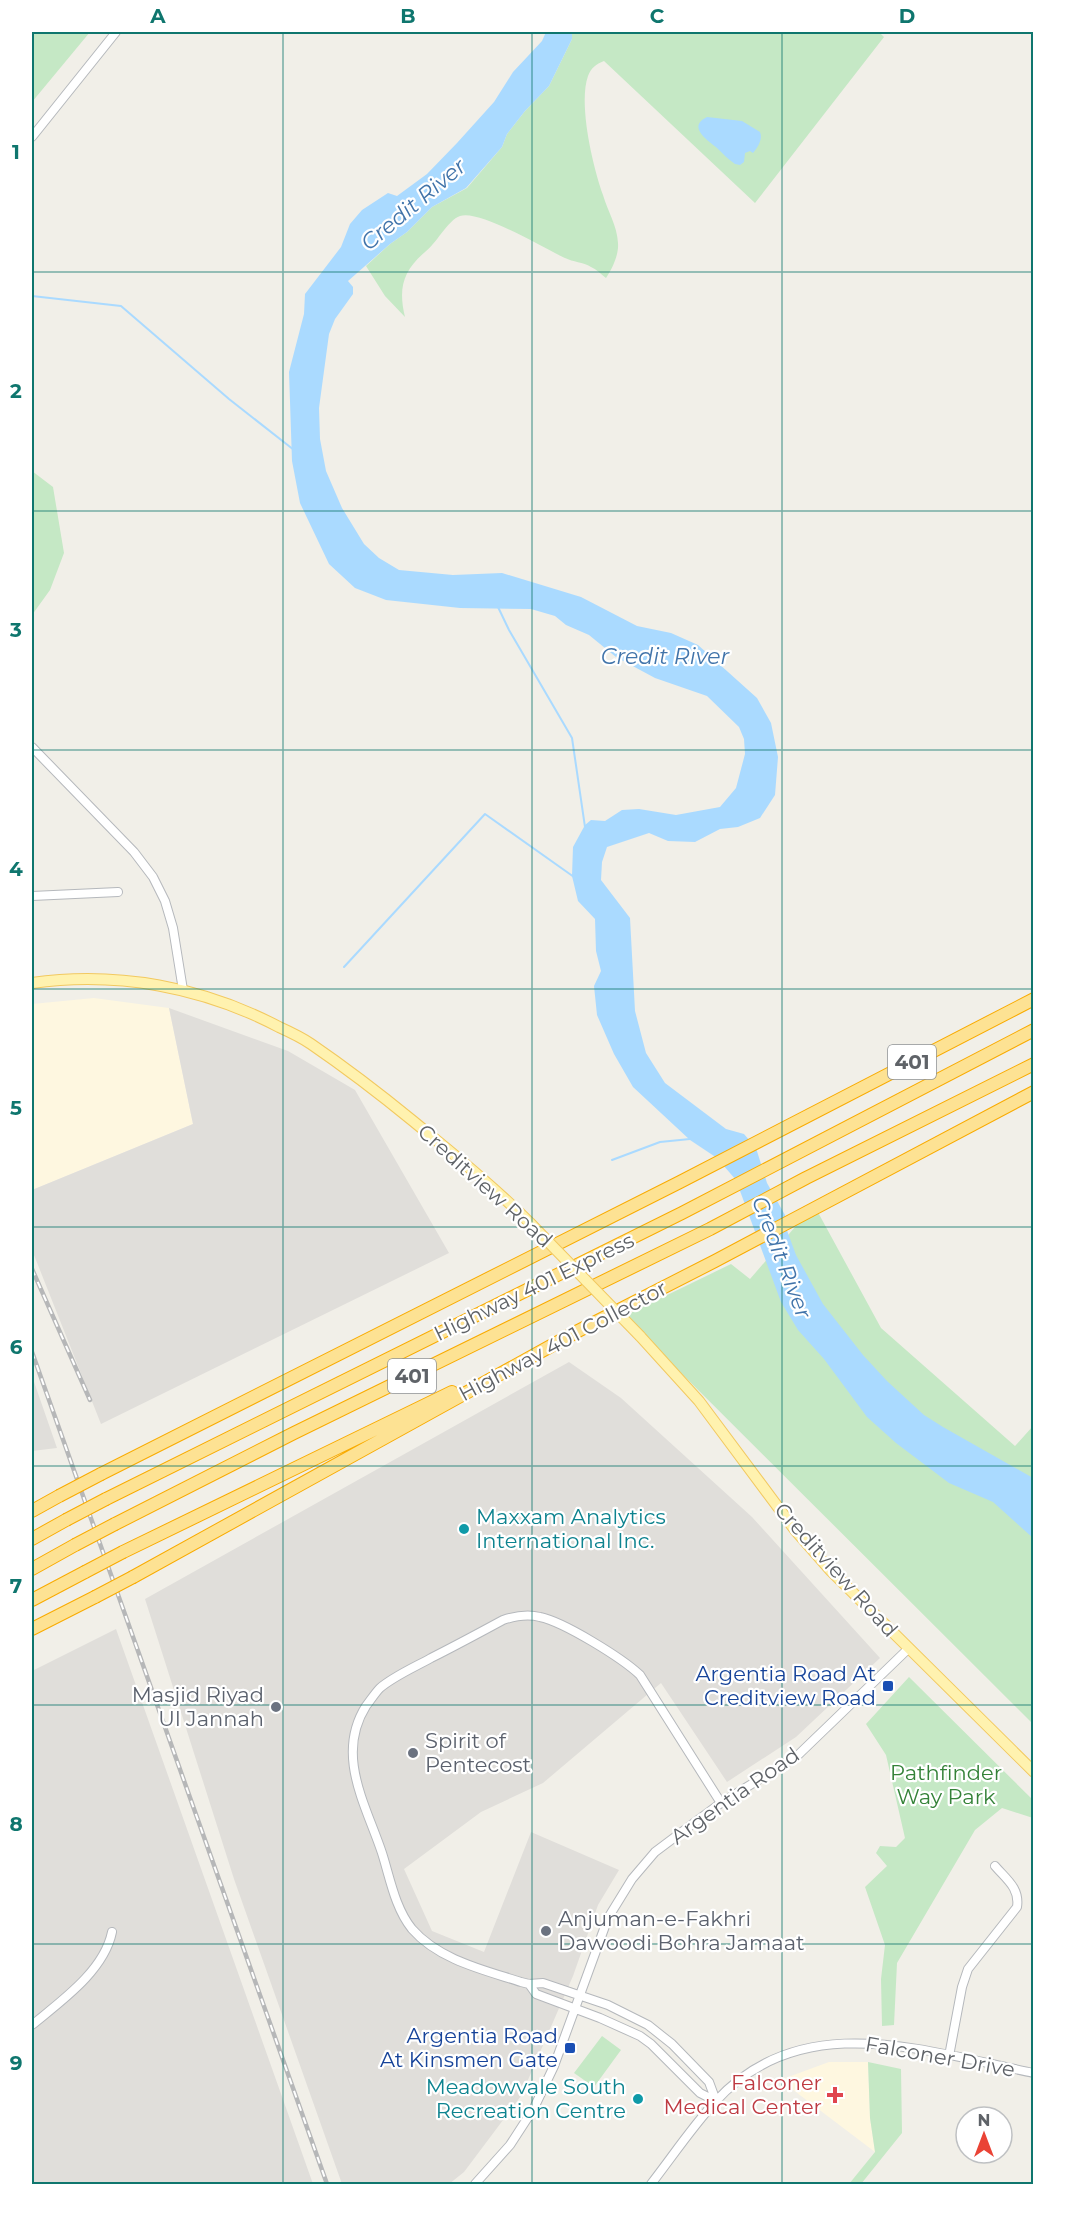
<svg xmlns="http://www.w3.org/2000/svg" width="1065" height="2216" viewBox="0 0 1065 2216" font-family="Montserrat,sans-serif">
<rect width="100%" height="100%" fill="#f1efe8"/>
<path fill="#fef7e0" d="M94 998 169 1008 193 1124 32 1190V1004Z
M829 2062H868L870 2118 875 2152 780 2080Z"/>
<path fill="#e0deda" d="M169 1008 288 1051 355 1090 449 1253 101 1424 32 1250V1190L193 1124Z
M569 1362 621 1398 752 1517 880 1658 796 1737 727 1782 661 1683 543 1783 481 1812 404 1869 432 1931 484 1952 531 1832 619 1870 598 1905 573 1976 521 2096 464 2172 449 2184H342L234 1879 145 1599Z
M32 1376 57 1448 32 1451Z
M116 1629 313 2184H32V1671Z"/>
<path fill="#c5e8c5" d="M32 32H90L32 102Z
M572 32H879L884 37 755 203 604 61C596 64 591 68 588 76 578 104 593 167 603 195 608 212 617 225 618 243 619 255 612 269 606 278 601 274 596 269 591 267 583 262 573 262 565 258 545 249 479 209 460 216 448 220 436 244 425 252 403 271 398 288 405 317L385 296 366 266 390 244 407 232 432 207 467 188 502 147 507 134 525 111 549 86 572 39Z
M32 471 53 487 64 553 50 590 32 615Z
M814 1205 881 1328 1015 1446 1033 1426V1724L624 1316 731 1264 750 1279Z
M909 1677 1033 1800V1818L1002 1808 975 1830 897 1963 894 2025 882 2026 881 1979 885 1945 865 1887 887 1866 876 1853 880 1846 896 1847 905 1838 886 1755 866 1724Z
M602 2036 621 2050 594 2087 574 2073Z
M868 2062 901 2069 902 2133 861 2184H849L875 2152 870 2118Z"/>
<path fill="#aadaff" d="M546 32H572V39L549 86 525 111 507 134 502 147 466 188 432 207 407 232 390 244 348 281 353 287V294L335 319 329 334 319 408 320 439 326 471 342 508 364 544 379 558 399 570 453 575 502 573 581 597 637 626 671 633 698 645 757 698 771 723 778 757 775 795 760 818 738 827 720 829 695 842 668 841 649 833 607 847 602 862 601 880 630 918 635 1011 646 1053 665 1083 726 1129 744 1134 756 1148 767 1183 785 1215V1225L796 1255 823 1304 863 1355 887 1381 924 1415 943 1427 1033 1478V1538L993 1502 949 1483 896 1443 867 1417 824 1359 798 1330 781 1302 736 1180 717 1158 690 1140 633 1087 614 1054 597 1015 594 986 601 971 596 951 595 919 578 901 572 876 573 847 585 825 591 820 605 821 622 810 639 809 676 815 720 807 736 788 745 754 744 739 739 727 707 696 655 678 616 657 589 635 566 625 555 616 531 609 460 608 386 600 355 588 329 564 300 503 292 461 289 372 304 314 305 294 341 247 350 224 362 210 388 193 397 196 427 174 457 143 494 102 513 72 542 41Z
M707 117 742 121 760 132C763 139 758 147 753 153L750 151 745 153 744 162 740 165 735 164C728 159 723 154 717 148 709 141 686 127 707 117Z"/>
<g fill="none" stroke-linecap="round" stroke-linejoin="round">
<path stroke="#aadaff" stroke-width="2" d="M32 296 121 306 229 399 294 450
M498 607 509 630 572 738 585 827
M344 967 485 814 574 877
M612 1160 660 1142 690 1139"/>
<defs>
<path id="minor" d="M32 137 116 32
M32 747 134 852 153 877 165 901 173 928 183 990
M32 896 118 892
M529 1984 536 1994 600 2018 640 2036 651 2044 700 2093 716 2101
M32 2025C61 2001 104 1971 112 1932
M949 2056 962 1987 968 1969 1017 1907C1020 1888 1006 1879 995 1866
M716 2101 709 2082 672 2044 648 2025 608 2005 543 1983 529 1984 521 1982C484 1970 439 1960 412 1929 395 1908 390 1878 382 1853 366 1805 335 1755 366 1706 370 1701 375 1693 380 1688 394 1676 415 1667 431 1658 455 1646 479 1633 503 1620 515 1616 528 1614 540 1617 564 1622 622 1658 640 1675L721 1803
M475 2184 510 2145 534 2108 554 2066 608 1918 632 1879 655 1852 675 1837 721 1803 797 1756 908 1649
M651 2184C672 2157 692 2127 715 2102 802 2006 927 2052 1034 2073"/>
<path id="major" d="M32 983C117 971 203 987 279 1027 290 1032 301 1037 311 1044 346 1068 380 1094 413 1121 453 1154 493 1186 530 1223
M640 1336 699 1401 795 1530 831 1571 1034 1772"/>
<path id="highway" d="M101 1474 680 1182 1034 999
M106 1499 682 1213 1034 1030
M32 1511 59 1496
M115 1524 294 1433 710 1229 806 1178 1034 1064
M32 1539 66 1520
M123 1552 452 1392
M32 1569 75 1545
M133 1577 578 1331 715 1261 1034 1092
M32 1600 85 1572
M32 1629 95 1597"/>
</defs>
<use href="#minor" stroke="#b5b8bc" stroke-width="10"/>
<use href="#major" stroke="#f2c960" stroke-width="12"/>
<use href="#highway" stroke="#f9ab00" stroke-width="14"/>
<use href="#minor" stroke="#fff" stroke-width="8"/>
<use href="#major" stroke="#fff2af" stroke-width="10"/>
<use href="#highway" stroke="#fde293" stroke-width="12"/>
<defs>
<path id="rail" d="M32 1269 90 1400
M32 1352 327 2184"/>
</defs>
<use href="#rail" stroke="#b6b7b8" stroke-width="4.5"/>
<use href="#rail" stroke="#fff" stroke-width="2" stroke-dasharray="7" stroke-linecap="butt"/>
<defs>
<path id="major-bridge" d="M530 1223 640 1336"/>
<path id="highway-bridge" d="M59 1496 101 1474
M66 1520 106 1499
M75 1545 115 1524
M85 1572 123 1552
M95 1597 133 1577"/>
</defs>
<use href="#major-bridge" stroke="#f2c960" stroke-width="12" stroke-linecap="butt"/>
<use href="#highway-bridge" stroke="#f9ab00" stroke-width="14" stroke-linecap="butt"/>
<use href="#major-bridge" stroke="#fff2af" stroke-width="10"/>
<use href="#highway-bridge" stroke="#fde293" stroke-width="12"/>
</g>
<path fill="none" stroke="#0f766e" stroke-width="1.5" stroke-opacity="0.55" d="M283 32V2184M532 32V2184M782 32V2184M32 272H1034M32 511H1034M32 750H1034M32 989H1034M32 1227H1034M32 1466H1034M32 1705H1034M32 1944H1034"/>
<g fill="#0f9aa8" stroke="#fff" stroke-width="2">
<circle cx="464" cy="1529" r="6"/>
<circle cx="638" cy="2099" r="6"/>
</g>
<g fill="#1a4fb4" stroke="#fff" stroke-width="2">
<rect x="882" y="1680" width="12" height="12" rx="3"/>
<rect x="564" y="2042" width="12" height="12" rx="3"/>
</g>
<g fill="#6b7280" stroke="#fff" stroke-width="2">
<circle cx="276" cy="1707" r="6"/>
<circle cx="413" cy="1753" r="6"/>
<circle cx="546" cy="1931" r="6"/>
</g>
<path fill="#e0444e" stroke="#fff" stroke-width="2" d="M832 2086h6v6h6v6h-6v6h-6v-6h-6v-6h6z"/>
<g text-anchor="middle" stroke-width="4.5" stroke-linejoin="round" paint-order="stroke">
<g fill="#fff" stroke="#8f9295" stroke-width="1.5">
<rect x="888" y="1045" width="48" height="34" rx="4.5"/>
<rect x="388" y="1359" width="48" height="34" rx="4.5"/>
</g>
<g font-size="20" font-weight="bold" fill="#5f6368">
<text x="912" y="1069">401</text>
<text x="412" y="1383">401</text>
</g>
<g font-size="21" fill="#5f6368" stroke="#fff">
<text transform="translate(485 1186) rotate(42)" y="7">Creditview Road</text>
<text transform="translate(534 1287) rotate(-26)" y="7">Highway 401 Express</text>
<text transform="translate(563 1341) rotate(-28)" y="7">Highway 401 Collector</text>
<text transform="translate(836 1570) rotate(48)" y="7">Creditview Road</text>
<text transform="translate(735 1796) rotate(-35)" y="7">Argentia Road</text>
<text transform="translate(940 2057) rotate(10)" y="7">Falconer Drive</text>
</g>
<g font-size="21" fill="#0d838f" stroke="#fff" text-anchor="start">
<text x="476" y="1524">Maxxam Analytics<tspan x="476" dy="24">International Inc.</tspan></text>
<text x="626" y="2094" text-anchor="end">Meadowvale South<tspan x="626" dy="24">Recreation Centre</tspan></text>
</g>
<g font-size="21" fill="#164399" stroke="#fff" text-anchor="end">
<text x="876" y="1681">Argentia Road At<tspan x="876" dy="24">Creditview Road</tspan></text>
<text x="558" y="2043">Argentia Road<tspan x="558" dy="24">At Kinsmen Gate</tspan></text>
</g>
<g font-size="21" fill="#5b616d" stroke="#fff" text-anchor="start">
<text x="264" y="1702" text-anchor="end">Masjid Riyad<tspan x="264" dy="24">Ul Jannah</tspan></text>
<text x="425" y="1748">Spirit of<tspan x="425" dy="24">Pentecost</tspan></text>
<text x="558" y="1926">Anjuman-e-Fakhri<tspan x="558" dy="24">Dawoodi Bohra Jamaat</tspan></text>
</g>
<g font-size="21" fill="#348238" stroke="#fff">
<text x="946" y="1780">Pathfinder<tspan x="946" dy="24">Way Park</tspan></text>
</g>
<g font-size="21" fill="#be3a42" stroke="#fff" text-anchor="end">
<text x="822" y="2090">Falconer<tspan x="822" dy="24">Medical Center</tspan></text>
</g>
<g font-size="22" font-style="italic" fill="#4174aa" stroke="#fff">
<text transform="translate(413 204) rotate(-40)" y="8">Credit River</text>
<text x="665" y="664">Credit River</text>
<text transform="translate(782 1257) rotate(69)" y="8">Credit River</text>
</g>
</g>
<rect width="1065" height="2216" fill="none" stroke="#ffffff" stroke-width="66"/>
<g transform="translate(984 2135)"><circle r="28" fill="#ffffff" stroke="#bfc1c3" stroke-width="1.5"/>
<path d="M0-4.5L10 22L0 15L-10 22Z" fill="#ea4335"/>
<text y="-9" font-size="16" font-weight="bold" text-anchor="middle" fill="#5f6368">N</text>
</g>
<rect x="33" y="33" width="999" height="2150" fill="none" stroke="#0f766e" stroke-width="2"/>
<g font-size="20" text-anchor="middle" font-weight="bold" fill="#0f766e">
<text x="158" y="23">A</text>
<text x="408" y="23">B</text>
<text x="657" y="23">C</text>
<text x="907" y="23">D</text>
<text x="16" y="159">1</text>
<text x="16" y="398">2</text>
<text x="16" y="637">3</text>
<text x="16" y="876">4</text>
<text x="16" y="1115">5</text>
<text x="16" y="1354">6</text>
<text x="16" y="1593">7</text>
<text x="16" y="1831">8</text>
<text x="16" y="2070">9</text>
</g>
</svg>
